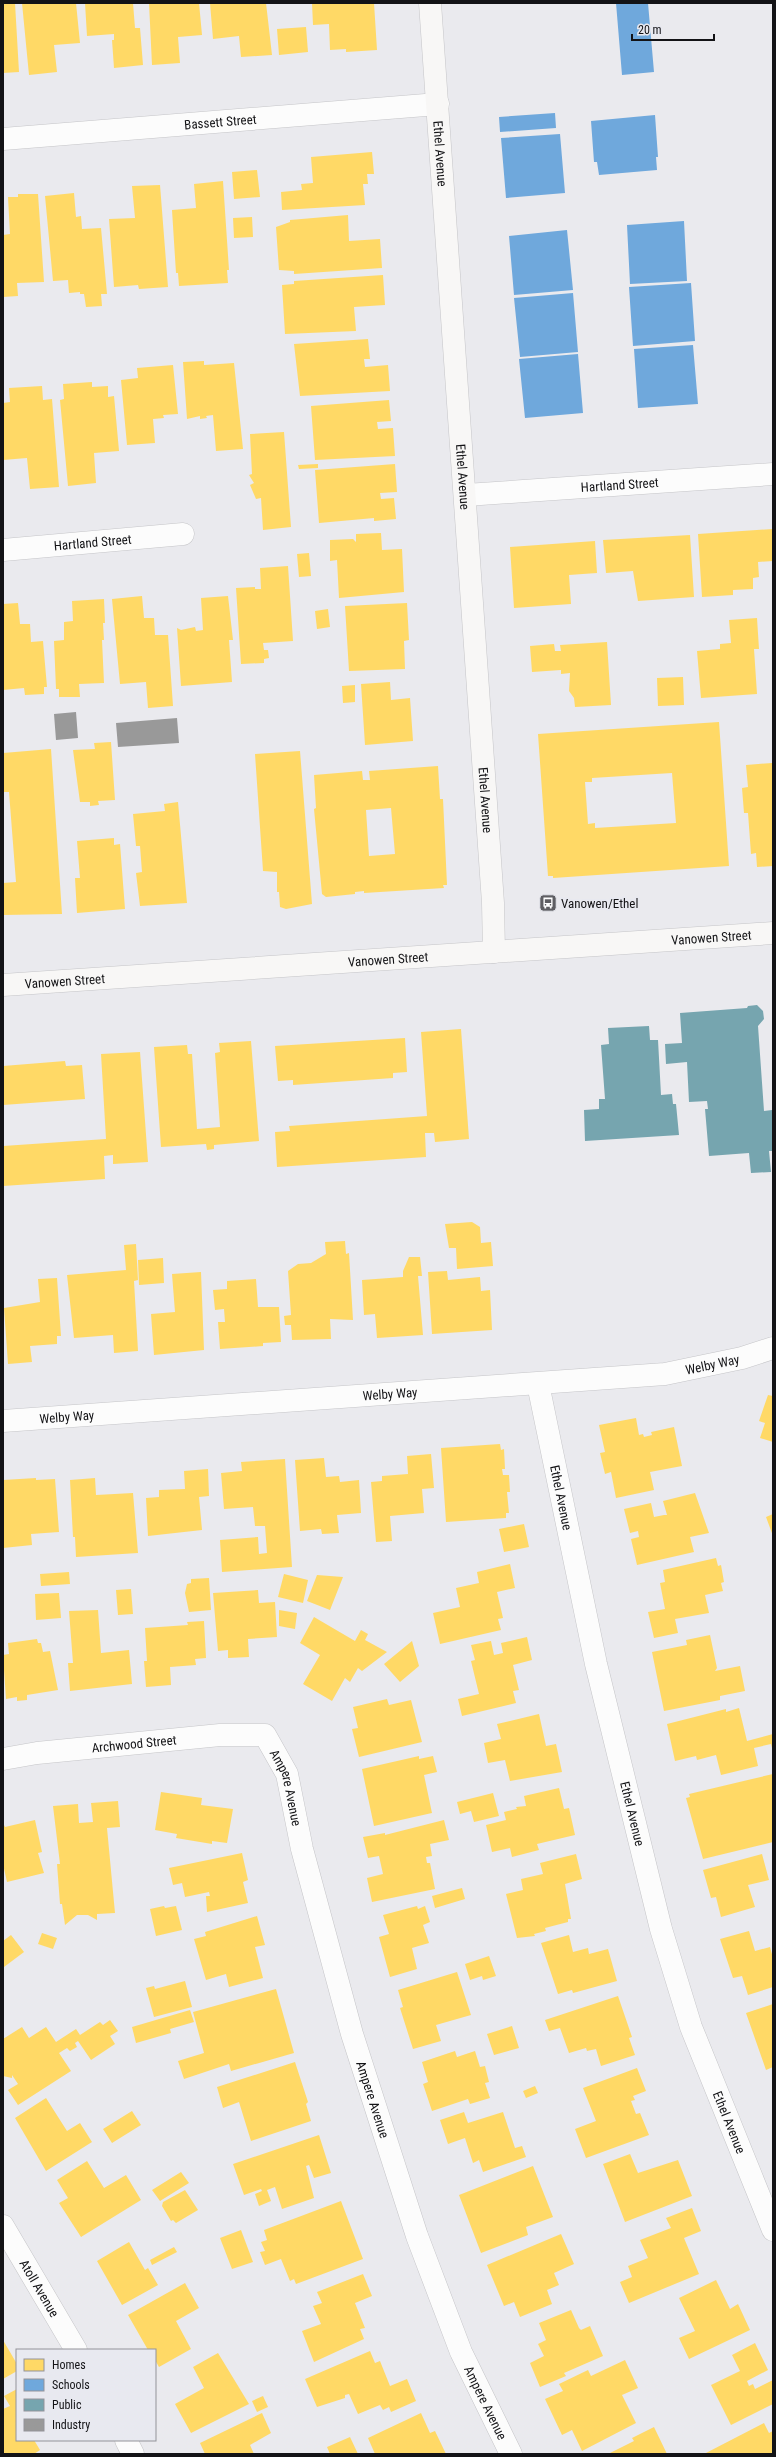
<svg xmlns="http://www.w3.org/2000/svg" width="776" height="2457" viewBox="0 0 776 2457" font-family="'Roboto Condensed',sans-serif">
<rect width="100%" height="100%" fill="#eaeaee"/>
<path fill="#ffd966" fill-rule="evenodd" d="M3 3H15L19 72 3 73Z
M22 3H76L80 43 54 45 57 72 29 75Z
M85 3H133L135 28H140L143 65 114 68 112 40H114V34L87 36Z
M149 3H199L202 35 178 37 180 63 152 65Z
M210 3H266L272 55 241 57 239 36 213 39Z
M312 3H374L377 50 346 52V49L330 50 329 24 313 25Z
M306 27 308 52 279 55 277 29Z
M372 152 374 174H367L368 184H363L365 205 282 210 281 192 302 190 301 184 313 183 311 157Z
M257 170 260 197 234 199 232 172Z
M223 181 229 270H227L228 283 179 286 178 273H176L172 210 196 208 194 184Z
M160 185 168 287 139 289 138 285 114 287 109 219 135 218 132 186Z
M74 193 76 217 81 216 82 229 101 228 107 294H101L102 306 86 307 84 294H80V292L69 293 68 280 53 281 45 196Z
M18 194H38L44 282 17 283 18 296 3 297V235L10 234 8 197H18Z
M348 215 349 241 380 239 382 268 294 274V271L279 270 276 227 290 222V220Z
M252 217 253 237 234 238 233 218Z
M383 275 385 305 354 307 356 331 285 334 282 285 294 284V281Z
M368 339 370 359H364L365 367 388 365 390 391 300 396 294 344Z
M204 361V365L234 363 243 449 216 451 213 415 206 416 207 418 200 419V416L187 419 183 362Z
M173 365 178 414 163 415 164 418 153 419 155 443 127 445 121 380 138 378 137 368Z
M92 382V387L108 386V397L114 396 119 451 94 453 96 483 68 486 60 400 64 399 63 384Z
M42 386 43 400 52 399 59 487 30 489 27 458 3 460V403L10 402 9 388Z
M389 400 391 421 377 422 378 429 393 428 395 456 315 460 311 406Z
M284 432 291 527 263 530 261 498 256 499 250 485 254 483 249 475 252 474 250 434Z
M318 464V468L299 469 298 465Z
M395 464 397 492 380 493 381 499 394 498 396 519 374 521V518L319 523 315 470Z
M773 529V561L758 562 759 577 753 578V589L733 590V595L702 597 698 534Z
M381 533 382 550 402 549 404 592 339 598 337 560 330 561V540L353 539 356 542V534Z
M690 535 694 597 638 601 633 571 606 573 603 540Z
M595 541 597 573 569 575 571 604 514 608 510 547Z
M309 553 311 576 299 577 297 554Z
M288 566 293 641 263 643 264 650H268L269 658 264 659V663L241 664 236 588 255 587V589H261L260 568Z
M142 596 144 618H154L155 635H168L173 706 148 708 146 682 120 684 112 599Z
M228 596 233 640H229L232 682 181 686 177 628 181 630 195 627 196 631 203 630 201 598Z
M104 599 105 623H103L104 640H102L104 683 79 684 80 697H59V689H56L54 641 64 640V622L73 621 72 601Z
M18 603 20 624H30L31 642 43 641 47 687H44V694L25 695 24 688 3 690V604Z
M407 603 409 640 404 641 405 669 349 671 345 606Z
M328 609 330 627 317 629 315 611Z
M757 618 759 649H754L757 694 701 698 697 651 720 649V644L731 643 729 620Z
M607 642 611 705 575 707 574 698 569 691 570 673 561 674V670L532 672 530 646 554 644 555 651H561L560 645Z
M683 677 684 705 658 706 657 678Z
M390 682 391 700 410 698 413 741 365 745 361 684Z
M355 685V702L343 703 342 686Z
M719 722 729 866 553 878V876H548L538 734ZM672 773 676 823 595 828V823L588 824 585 782H592V778Z
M111 742 115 800 98 801 99 805 90 806V802H80L73 750 95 749 94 743Z
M51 749 62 914 3 915V883L16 882 9 792H3V753Z
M300 751 312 904 286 909 280 907 279 892H277V872L263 871 255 754Z
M772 763 773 866 757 867 756 853 751 854 748 813H744L742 788 748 787 746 765Z
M438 766 440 799H443L447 885H443L444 888 364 893V891L355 892V894L326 897 322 894 314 809 316 808 314 775 362 771 363 780H370L369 771ZM391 808 395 854 369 856 366 810Z
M178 802 187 903 140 906 136 873 142 872 140 846H136L133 814 165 811 164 804Z
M114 838V845L120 844 125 909 77 913 75 878H80L77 841Z
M461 1029 469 1139 435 1142 434 1133H425L426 1157 277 1167 275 1132 290 1131 289 1126 427 1116 421 1032Z
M405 1038 407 1072 393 1073V1078L293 1085V1080L278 1081 275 1046Z
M251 1041 259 1141 214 1145V1149L207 1150 206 1144 161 1147 154 1047 187 1045 188 1054H192L197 1129 220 1127 215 1053 220 1052 219 1043Z
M140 1052 148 1162 113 1164V1155L104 1156 105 1179 3 1186V1146L106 1139 101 1054Z
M65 1061 66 1066 82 1065 85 1099 3 1105V1066Z
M472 1222 480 1227 481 1243 491 1242 493 1266 457 1269 456 1248H449L445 1224Z
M345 1241 346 1254 349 1253 353 1320 330 1319 331 1339 292 1340 291 1325H285L284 1316 291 1315 288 1271 298 1264 311 1263 326 1254 325 1242Z
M136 1244 138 1280 134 1281 138 1351 114 1353 113 1335 74 1338 67 1275 126 1270 124 1245Z
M409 1257H420L422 1276H418L423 1335 377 1338 375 1314 364 1315 362 1280 403 1277V1271Z
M163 1258 164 1283 139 1285 138 1260Z
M447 1271 448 1280 480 1277 481 1291 490 1290 492 1330 432 1334 428 1272Z
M201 1272 204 1350 154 1355 151 1314 175 1312 172 1274Z
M57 1278 61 1336H57V1344L30 1346 32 1362 8 1364 4 1308 40 1302 38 1279Z
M256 1279 258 1307H279L281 1342 263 1343V1346L220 1349 218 1322H225L224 1309 215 1310 213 1290 227 1289V1281Z
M768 1395 773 1396V1442L760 1438 765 1423 759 1421Z
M636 1418 639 1435 643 1434 644 1437 652 1435 651 1432 674 1427 682 1466 650 1472 654 1490 616 1498 611 1472 605 1474 600 1453 605 1452 599 1425Z
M500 1444 501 1450 504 1449 505 1469H502L503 1475H509L510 1492H507L509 1513H506V1518L446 1522 441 1448Z
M431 1454 434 1488 422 1489 424 1513 390 1516 392 1541 376 1542 371 1482 382 1481V1476L408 1474 407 1456Z
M324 1458 326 1477 339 1476 340 1482 359 1480 361 1513 337 1515 339 1533 322 1534 321 1529 300 1531 295 1460Z
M285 1459 292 1567 222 1572 220 1540 258 1537 259 1554 267 1553 265 1526H255L253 1507 224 1509 221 1473 242 1471 241 1462Z
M208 1469 209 1496 199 1497 202 1530 148 1536 146 1498 159 1497V1490L185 1489 184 1471Z
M36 1478V1480L55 1479 59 1532 31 1534 32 1545 3 1548V1480Z
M95 1478 96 1495 133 1493 138 1553 76 1557 75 1537H73L70 1480Z
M695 1493 709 1533 690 1537 694 1552 637 1565 631 1539 639 1537 638 1531 630 1533 624 1509 651 1503 654 1517 664 1515H667L663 1501Z
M773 1514V1536L766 1517Z
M524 1524 529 1547 504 1552 499 1529Z
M716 1558 718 1566 721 1565 724 1582 721 1583 723 1591 705 1595 709 1613 675 1619 678 1633 654 1638 648 1612 665 1609 660 1583 665 1582 663 1570Z
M510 1564 515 1588 497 1592 503 1618 498 1619 501 1630 440 1644 433 1613 460 1607 456 1588 479 1583 477 1572Z
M69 1572 70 1584 41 1586 40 1574Z
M284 1574 308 1580 303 1603 278 1597Z
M317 1575 343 1577 330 1610 307 1601Z
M209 1578 211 1610 189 1612 185 1593 187 1584 191 1583V1579Z
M131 1589 133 1614 118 1615 116 1590Z
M258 1590 259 1603 275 1602 277 1637 248 1639 249 1657 228 1658V1650L218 1651 213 1593Z
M59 1593 61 1618 36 1620 35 1594Z
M98 1610 101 1653 129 1650 132 1684 70 1691 68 1663H73L69 1611Z
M279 1610 297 1613 295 1629 279 1626Z
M314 1617 355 1641 361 1630 368 1634 365 1640 387 1652 362 1671 358 1668 350 1682 345 1678 332 1701 303 1684 320 1655 300 1643Z
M204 1621 206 1658 195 1659 196 1665 170 1667 171 1685 146 1687 144 1661H147L145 1628 188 1625 187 1622Z
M710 1635 717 1668 715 1671 740 1666 745 1691 720 1696V1700L664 1711 652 1652 687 1645 686 1640Z
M527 1637 532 1660 513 1665 519 1690 513 1691 516 1703 462 1716 458 1699 479 1694 471 1661 475 1660 471 1645 491 1641 494 1655 503 1653 501 1643Z
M37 1639 38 1643H41L43 1652 50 1651 58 1690 27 1695V1700L17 1701V1697L6 1699 3 1655 9 1654 8 1643Z
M412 1641 419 1666 400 1682 384 1664Z
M387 1699 389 1705 411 1700 422 1742 359 1757 352 1729 358 1728 353 1707Z
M739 1708 747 1741 773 1734V1752L771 1744 754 1748 758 1766 721 1775 716 1755 697 1760 696 1756 675 1761 667 1724 726 1709V1712Z
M539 1714 546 1746 556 1744 562 1772 510 1781 505 1760 488 1763 484 1743 501 1739 497 1724Z
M419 1756V1759L433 1756 437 1772 424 1775 432 1813 374 1826 362 1769Z
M773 1774V1842L703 1859 686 1798 690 1797 689 1794Z
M559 1788 564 1809 569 1808 575 1835 537 1844 539 1850 512 1857 510 1848 492 1852 486 1825 506 1820 504 1812 517 1809 516 1807 526 1806 524 1796Z
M161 1792 202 1798 201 1805 233 1809 227 1843 212 1841V1844L176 1838 177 1834 155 1830Z
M493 1793 499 1816 474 1822 471 1811 460 1814 457 1802Z
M118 1801 120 1827 107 1828 115 1913 97 1914V1920L88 1915H77L65 1925 62 1904H60L57 1864H60L53 1806 78 1804 79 1823 93 1822 91 1803Z
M35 1820 42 1852 38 1853 44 1873 7 1882 3 1864V1823L5 1827Z
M444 1820 449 1840 430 1844 432 1856 426 1857 427 1863H430L435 1889 372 1902 367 1878 383 1874 379 1856 368 1858 363 1837 385 1833V1835Z
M242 1853 248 1880 243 1882 248 1903 207 1912 206 1896H210L209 1892 185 1897 182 1883 173 1885 169 1868Z
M576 1854 582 1879 565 1884 571 1919H568V1922L545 1928 546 1931 534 1934 535 1936 517 1938 506 1894 523 1890 521 1879 543 1874 540 1863Z
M762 1854 769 1880 748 1885 755 1907 721 1917 716 1897 711 1898 703 1870Z
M462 1888 465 1899 435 1908 432 1896Z
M164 1906 165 1908 176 1906 182 1930 156 1936 150 1909Z
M417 1906 418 1909 425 1906 430 1922 423 1925 429 1943 412 1948 417 1969 390 1977 379 1937 389 1934 383 1915Z
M257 1916 265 1945 255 1947 263 1978 229 1987 226 1974 206 1980 194 1939 206 1936 205 1932Z
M749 1931 755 1951 770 1947 773 1958V1987L748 1995 742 1976 733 1978 720 1939Z
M42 1933 57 1938 53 1949 38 1944Z
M11 1935 24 1952 4 1967 3 1941Z
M569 1935 573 1952 588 1948 589 1954 608 1949 617 1981 573 1993 572 1990 558 1994 541 1943Z
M489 1956 496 1976 483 1980 482 1976 470 1980 465 1964Z
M457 1972 471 2015 436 2025 441 2041 413 2049 400 2008 403 2007 398 1990Z
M185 1981 192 2007 154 2017 146 1988 154 1986 155 1989Z
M276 1989 294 2053 231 2071 229 2064 184 2079 178 2061 204 2053 193 2012Z
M618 1996 632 2037 629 2038 635 2055 601 2066 596 2049 587 2051 586 2048 569 2053 560 2028 549 2031 545 2020Z
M773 2004V2067L766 2070 746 2013Z
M190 2010 194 2022 170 2029 171 2033 136 2043 132 2027Z
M110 2020 118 2031 110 2036 115 2044 91 2060 78 2041 75 2043 77 2047 70 2051 67 2048 59 2053 71 2071 18 2105 8 2090 18 2084 12 2075V2078L3 2076V2039L22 2027 29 2038 46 2027 56 2042 76 2029 80 2035 100 2022 103 2025Z
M512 2026 519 2048 494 2055 487 2034Z
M455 2051 457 2057 475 2051 480 2067 485 2066 489 2082 485 2083 490 2098 470 2104 468 2099 432 2111 423 2084 428 2082 422 2062Z
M295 2062 308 2102 306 2104 311 2121 251 2141 239 2102 223 2108 217 2087Z
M637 2068 646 2091 633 2096 635 2100 631 2101 636 2114 640 2113 649 2135 586 2158 575 2129 596 2121 583 2088Z
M535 2086 538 2093 526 2098 523 2091Z
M46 2098 67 2131 80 2123 92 2142 46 2171 15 2118Z
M132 2111 141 2125 112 2143 103 2129Z
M464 2112 468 2123 503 2112 515 2148 522 2146 526 2157 483 2172 479 2160 473 2163 465 2138 448 2144 440 2120Z
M319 2135 331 2173 314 2178 309 2165 306 2166 314 2198 282 2209 275 2187 267 2190 271 2201 259 2206 255 2194 262 2191 261 2189 244 2195 233 2164Z
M630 2154 638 2173 678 2160 692 2196 625 2222 603 2164Z
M87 2161 104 2188 126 2175 141 2200 81 2237 59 2203 68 2198 57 2180Z
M533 2166 553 2217 526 2227 528 2235 481 2253 459 2195Z
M181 2172 189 2183 160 2201 152 2190Z
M185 2190 198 2210 176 2223 173 2220 171 2221 162 2206 163 2202Z
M341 2201 363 2259 296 2284 294 2279 290 2281 281 2259 265 2265 260 2252 265 2251 261 2242 267 2240 264 2230Z
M692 2208 701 2231 684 2238 699 2274 629 2303 620 2282 632 2277 628 2266 648 2258 640 2240 671 2228 666 2218Z
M241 2230 253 2262 232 2269 220 2238Z
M561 2234 574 2264 554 2273 559 2285 547 2290 552 2304 520 2317 514 2302 504 2306 487 2265Z
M129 2242 145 2270 148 2268 158 2285 122 2305 97 2261Z
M174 2247 177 2252 152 2265 150 2260Z
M363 2274 372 2296 355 2303 365 2328 360 2329 364 2339 314 2362 302 2331 321 2324 313 2306 322 2303 317 2292Z
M716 2280 730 2309 738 2304 750 2330 689 2359 679 2338 695 2331 679 2298Z
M185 2283 199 2308 176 2321 191 2349 159 2367 155 2360V2350H148L128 2315Z
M571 2310 579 2328 581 2330 590 2326 603 2356 564 2373 566 2376 540 2387 530 2363 544 2356 538 2344 546 2340 539 2323Z
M3 2340 17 2364V2371L3 2379Z
M755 2343 768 2370 747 2381 749 2386 753 2384 755 2389 773 2380V2404L731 2425 711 2385 740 2371 732 2355Z
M370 2351 375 2363 380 2361 390 2386 407 2379 416 2401 391 2412 389 2407 383 2410 380 2405 358 2414 349 2394 345 2395V2398L317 2407 305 2379Z
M218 2353 249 2404 191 2433 175 2404 204 2388 193 2367Z
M625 2360 638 2388 622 2395 636 2423 582 2451 572 2430 562 2435 545 2399 563 2391 559 2384 588 2370 591 2376Z
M17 2389V2440H34L40 2450 34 2454H3V2409L10 2406 4 2396Z
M263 2396 268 2407 257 2412 252 2401Z
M262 2413 271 2433 250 2445 254 2454H205L200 2443Z
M421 2413 430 2433 435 2431 446 2454H375L368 2438Z
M764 2423 769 2433 773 2431V2454H704Z
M654 2427 667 2454H608L634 2441 632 2438Z
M350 2437 358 2454H330L327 2447Z"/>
<path fill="#6fa8dc" d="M616 3H648L654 72 622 75Z
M555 113 556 128 500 132 499 117Z
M655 115 658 157H656L657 170 599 175 597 162H594L591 121Z
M560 134 565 193 506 198 501 138Z
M684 221 687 281 630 284 627 225Z
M567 230 573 290 514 295 509 236Z
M691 283 695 341 633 346 629 287Z
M573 293 578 352 520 357 514 298Z
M693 345 698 404 638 408 634 349Z
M578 354 583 413 525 418 519 359Z"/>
<path fill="#76a5af" d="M757 1005 763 1011 764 1019 758 1026 764 1111 772 1110 773 1151H769L771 1172 751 1173 749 1153 709 1156 705 1109H708L707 1101 689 1102 687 1062 666 1064 665 1044 682 1043 680 1013 747 1008 748 1006Z
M649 1026 650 1040H658L661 1095 672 1094 673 1104H676L679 1135 585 1141 584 1110 599 1109V1099H605L601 1045 609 1044 608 1028Z"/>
<path fill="#999" d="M76 712 78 738 56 740 54 714Z
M177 718 179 743 118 747 116 723Z"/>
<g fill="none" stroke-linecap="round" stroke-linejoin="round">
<defs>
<g id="street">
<path id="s1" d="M3 139 438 104"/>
<path id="s2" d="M466 495 773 474"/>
<path id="s3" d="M3 550 183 534"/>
<path id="s4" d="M538 1384 596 1664 661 1929 691 2027 773 2230"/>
<path id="s5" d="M3 1421 665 1374 742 1358 773 1348"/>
<path id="s6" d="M3 1759 37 1753 220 1735H265L287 1774 302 1849 352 2034 417 2236 461 2352 511 2454"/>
<path id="s7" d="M3 2226 76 2350"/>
<path d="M126 2440 133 2454"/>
</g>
<g id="secondary">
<path id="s8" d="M430 3 493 903 494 952"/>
<path id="s9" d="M3 985 773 933"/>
</g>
</defs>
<use href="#street" stroke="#c5c5c8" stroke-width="23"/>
<use href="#secondary" stroke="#c5c5c8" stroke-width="23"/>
<use href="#street" stroke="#fcfcfc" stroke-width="22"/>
<use href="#secondary" stroke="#f8f7f6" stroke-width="22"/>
</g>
<defs>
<symbol id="bus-square" viewBox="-11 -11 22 22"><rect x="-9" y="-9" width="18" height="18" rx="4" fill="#5e5e62" stroke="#e8e9f0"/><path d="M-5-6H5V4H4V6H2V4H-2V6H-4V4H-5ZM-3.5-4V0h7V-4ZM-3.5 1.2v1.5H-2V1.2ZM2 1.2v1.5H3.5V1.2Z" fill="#fff"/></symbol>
</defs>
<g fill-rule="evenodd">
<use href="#bus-square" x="538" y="893" width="20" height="20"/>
</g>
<g text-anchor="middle" stroke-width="4" stroke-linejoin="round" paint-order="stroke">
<g font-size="13" fill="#131316" stroke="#e8e9f0">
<text dy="5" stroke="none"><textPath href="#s1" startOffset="218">Bassett Street</textPath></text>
<text dy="5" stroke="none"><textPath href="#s8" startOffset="151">Ethel Avenue</textPath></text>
<text dy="5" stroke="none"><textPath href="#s8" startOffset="475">Ethel Avenue</textPath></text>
<text dy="5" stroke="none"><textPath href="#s2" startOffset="154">Hartland Street</textPath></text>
<text dy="5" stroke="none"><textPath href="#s3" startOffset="90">Hartland Street</textPath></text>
<text dy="5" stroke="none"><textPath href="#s8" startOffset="799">Ethel Avenue</textPath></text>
<text dy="5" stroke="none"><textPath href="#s9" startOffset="710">Vanowen Street</textPath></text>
<text dy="5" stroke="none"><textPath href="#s9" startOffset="386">Vanowen Street</textPath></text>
<text dy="5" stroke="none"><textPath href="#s9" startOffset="62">Vanowen Street</textPath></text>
<text dy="5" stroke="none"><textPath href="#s5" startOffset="712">Welby Way</textPath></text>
<text dy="5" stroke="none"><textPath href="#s5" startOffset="388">Welby Way</textPath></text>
<text dy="5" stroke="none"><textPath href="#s5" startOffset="64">Welby Way</textPath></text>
<text dy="5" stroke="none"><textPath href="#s4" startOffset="116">Ethel Avenue</textPath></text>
<text dy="5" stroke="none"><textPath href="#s6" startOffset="132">Archwood Street</textPath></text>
<text dy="5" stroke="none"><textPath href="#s6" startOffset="321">Ampere Avenue</textPath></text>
<text dy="5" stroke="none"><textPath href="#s4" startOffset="440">Ethel Avenue</textPath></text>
<text dy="5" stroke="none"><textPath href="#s6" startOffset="645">Ampere Avenue</textPath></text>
<text dy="5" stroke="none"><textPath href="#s4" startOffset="764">Ethel Avenue</textPath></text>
<text dy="5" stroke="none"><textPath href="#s7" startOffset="72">Atoll Avenue</textPath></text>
<text dy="5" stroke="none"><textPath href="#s6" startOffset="969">Ampere Avenue</textPath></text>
</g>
<g font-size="13" fill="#131316" stroke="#e8e9f0" text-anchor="start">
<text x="561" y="908">Vanowen/Ethel</text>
</g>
</g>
<rect width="776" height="2457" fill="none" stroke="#131316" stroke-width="8"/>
<rect x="16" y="2349" width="140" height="92" fill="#e8e9f0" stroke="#939399"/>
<rect x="24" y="2359" width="20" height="12" fill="#ffd966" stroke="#939399"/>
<text x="52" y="2369" font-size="12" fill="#131316">Homes</text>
<rect x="24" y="2379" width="20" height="12" fill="#6fa8dc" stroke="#939399"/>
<text x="52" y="2389" font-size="12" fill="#131316">Schools</text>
<rect x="24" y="2399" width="20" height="12" fill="#76a5af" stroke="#939399"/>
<text x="52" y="2409" font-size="12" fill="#131316">Public</text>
<rect x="24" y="2419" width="20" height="12" fill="#999999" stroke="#939399"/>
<text x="52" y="2429" font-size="12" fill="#131316">Industry</text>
<path d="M632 34v6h82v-6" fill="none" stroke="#131316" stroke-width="2"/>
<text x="638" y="34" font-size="12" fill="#131316" stroke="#e8e9f0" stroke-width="3" paint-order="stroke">20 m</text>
</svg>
